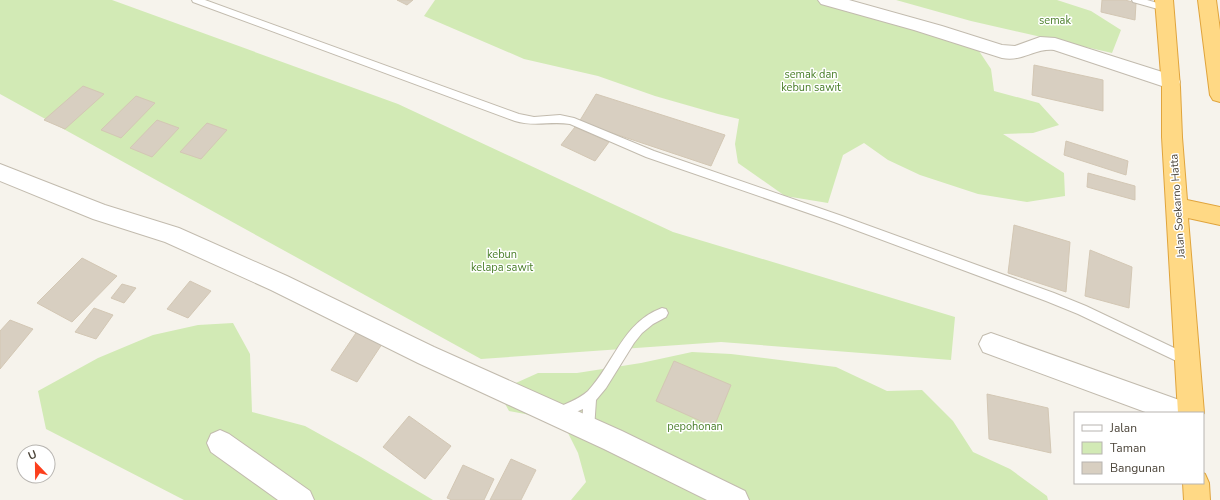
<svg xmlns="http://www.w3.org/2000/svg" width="1220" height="500" viewBox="0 0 1220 500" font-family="'Nunito Sans',sans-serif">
<rect width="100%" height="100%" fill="#f6f3ec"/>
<path fill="#d2eab5" d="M0 0H112L398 104 673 232 955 317 951 360 721 342 481 359 0 94Z
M435 0H834L973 42 991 69 994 91 1039 103 1059 125 1033 133 1003 134 1064 173 1065 196 1027 202 978 194 920 175 888 160 864 143 843 155 828 203 785 196 738 163 735 144 739 119 718 114 655 96 598 76 524 59 424 16Z
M896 0H1057L1091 11 1121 30 1112 53 971 21Z
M233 323 250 354 252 412 305 426 361 457 433 500H184L46 429 38 391 98 358 153 335 198 325Z
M692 352 731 354 836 367 887 391 922 390 953 421 973 452 1010 469 1047 496 1048 500H571L586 482 578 453 564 425 541 417 509 411 498 391 538 373H577L641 363Z"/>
<path fill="#d8cfc1" stroke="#d3c7b4" d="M397 0H413L407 5Z
M1102 0H1125L1136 3 1135 20 1101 12Z
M1034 65 1103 80V111L1032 95Z
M83 86 104 94 65 129 44 120Z
M596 94 725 135 711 166 579 122Z
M136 96 155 103 121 138 101 130Z
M157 120 179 128 152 157 130 148Z
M207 123 227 130 201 159 180 152Z
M575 127 609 142 595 161 561 145Z
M1066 141 1128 161 1126 175 1064 155Z
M1088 173 1135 186V200L1087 187Z
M1014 225 1070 242 1066 292 1008 273Z
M1090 250 1132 267 1129 308 1085 296Z
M82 258 117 276 72 322 37 303Z
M190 281 211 291 188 318 167 309Z
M122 284 136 288 124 303 111 298Z
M94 308 113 315 96 339 75 332Z
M10 320 33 329 0 369V331Z
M360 327 386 338 357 382 331 370Z
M674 361 731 385 714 427 656 401Z
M987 394 1048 408 1051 453 989 439Z
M409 416 451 446 425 479 383 447Z
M511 459 536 470 521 500H490Z
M463 465 494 479 484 500H452L447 498Z"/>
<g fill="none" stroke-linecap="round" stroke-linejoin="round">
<defs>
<path id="service" d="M192 0H205L519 114 534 117 560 115 574 118 654 151 842 216 1054 293 1086 306 1191 356 1193 360 1191 364 1187 366 1078 314 1046 301 834 222 646 157 570 124C551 121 534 127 515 121L193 2Z
M1132 0H1147L1168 6 1169 8 1165 11 1133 2Z
M662 308 666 309 668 313 666 317 653 324 642 333 634 343 606 388 596 400 594 429 592 433 588 435 584 433 582 429 583 409 557 420 553 418 551 414 553 410C564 404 578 400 588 391 614 363 623 322 662 308Z"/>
<path id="minor" d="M818 0H849L942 26 1002 45 1015 46 1040 37 1055 38 1178 77 1180 82 1178 87 1171 89 1054 50C1034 48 1023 62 1002 58L914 30 821 4Z
M0 164 105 205 179 228 287 276 434 347 622 431 745 491 749 500H707L604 449 418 363 271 290 165 242 93 219 0 181Z
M991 333 1182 401 1191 404 1195 413H1148L983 352 979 344 983 336Z
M220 430 229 434 310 491 314 500H278L211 452 207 443 211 434Z"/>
<path id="trunk" d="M1155 0H1173L1180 87 1182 137 1187 200 1220 207V225L1188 218 1204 413 1203 414V413H1178L1162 137V87Z
M1198 0H1216L1220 30V102L1213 100 1210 95Z
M1203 473 1205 474 1209 483 1210 500H1184L1183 483H1203Z"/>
</defs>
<use href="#service" stroke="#c2bbae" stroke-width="2"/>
<use href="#minor" stroke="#c2bbae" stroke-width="2"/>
<use href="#trunk" stroke="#e0a43c" stroke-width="2"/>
<use href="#service" fill="#fff" fill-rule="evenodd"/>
<use href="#minor" fill="#fff" fill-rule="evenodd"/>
<use href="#trunk" fill="#ffd985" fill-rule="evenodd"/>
</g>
<g text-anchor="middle" stroke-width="3" stroke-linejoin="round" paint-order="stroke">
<g font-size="11" fill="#4a7f2a" stroke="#fff">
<text x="1055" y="24">semak</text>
<text x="811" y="78">semak dan<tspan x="811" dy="13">kebun sawit</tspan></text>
<text x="502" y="258">kebun<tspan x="502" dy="13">kelapa sawit</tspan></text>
<text x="695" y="430">pepohonan</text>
</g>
<g font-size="11" fill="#4b4439" stroke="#fff">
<text transform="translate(1177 206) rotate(-94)" y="4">Jalan Soekarno Hatta</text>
</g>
</g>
<rect x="1074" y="412" width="130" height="72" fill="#ffffff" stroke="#b7b4b0"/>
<rect x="1082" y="425" width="20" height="6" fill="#ffffff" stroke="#b7b4b0"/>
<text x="1110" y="432" font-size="12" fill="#4b4439">Jalan</text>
<rect x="1082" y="442" width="20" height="12" fill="#d2eab5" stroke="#b7b4b0"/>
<text x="1110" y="452" font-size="12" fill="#4b4439">Taman</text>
<rect x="1082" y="462" width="20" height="12" fill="#d8cfc1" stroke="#b7b4b0"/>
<text x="1110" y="472" font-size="12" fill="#4b4439">Bangunan</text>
<g transform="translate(36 464) rotate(338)"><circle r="19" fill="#ffffff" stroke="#b7b4b0"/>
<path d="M0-3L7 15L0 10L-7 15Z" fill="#fc3f1d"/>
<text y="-6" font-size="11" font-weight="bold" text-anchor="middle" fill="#4b4439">U</text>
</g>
</svg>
